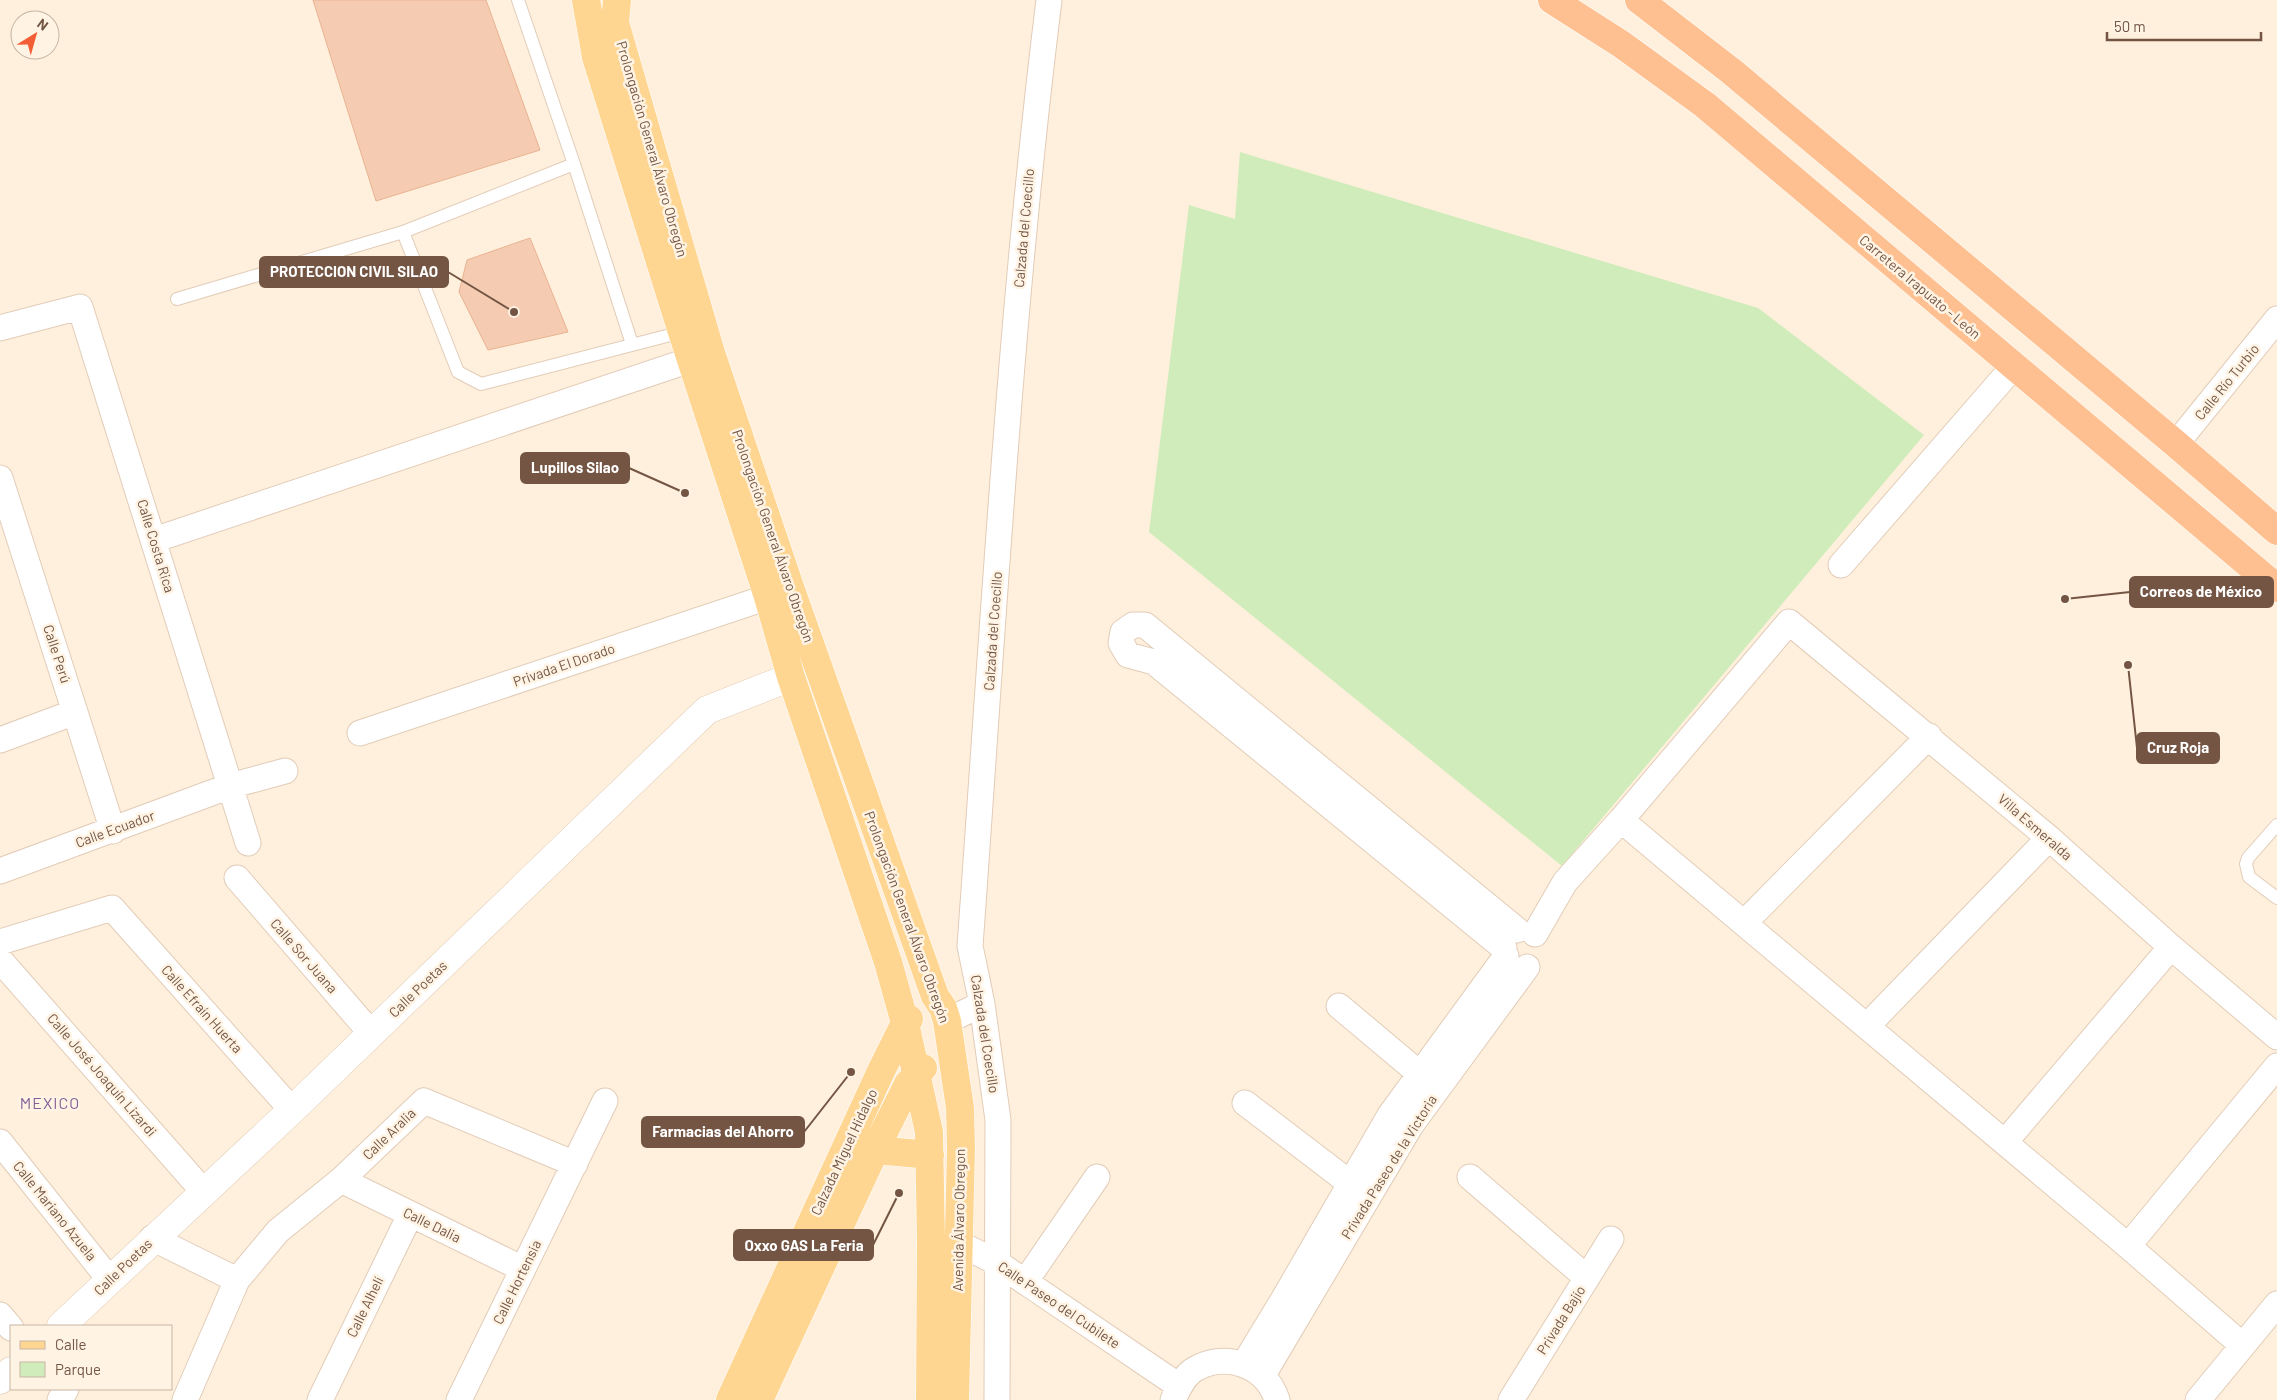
<svg xmlns="http://www.w3.org/2000/svg" width="2277" height="1400" viewBox="0 0 2277 1400" font-family="Barlow,sans-serif">
<rect width="100%" height="100%" fill="#fef0dc"/>
<path fill="#cfecba" d="M1240 152 1758 308 1924 435 1562 866 1149 532 1189 205 1235 219Z"/>
<path fill="#f5ccb2" stroke="#e9b291" d="M313 0H486L540 150 376 201Z
M530 238 568 332 488 350 459 292 467 260Z"/>
<g fill="none" stroke-linecap="round" stroke-linejoin="round">
<defs>
<path id="service" d="M518 0 574 164
M403 232 458 372 481 384 682 332
M177 299 403 232 574 164 632 344
M2277 825 2248 858 2246 864 2249 877 2277 898"/>
<path id="minor" d="M0 328 80 307 248 843
M2176 444 2277 319
M0 478 113 831
M154 540 711 353
M1841 565 2014 366
M360 733 768 597
M0 740 75 712
M1621 820 2128 1246 2242 1345
M0 871 230 786 285 771
M237 878 371 1033
M1744 923 1929 736
M1535 934 1565 882 1621 820 1789 622 2049 838 2171 947 2277 1037
M0 942 112 908 292 1110
M1504 948 1154 662 1128 655 1121 643 1123 632 1133 625H1145L1517 930
M0 960 203 1191
M1339 1006 1433 1085
M947 1021 982 1004
M1867 1026 2049 838
M1245 1103 1351 1184 1366 1191
M0 1142 110 1280
M2005 1142 2171 947
M1470 1177 1587 1278
M341 1180 523 1269
M152 1238 237 1280
M939 1242 960 1244 996 1262 1179 1386
M2128 1246 2277 1066
M1025 1282 1097 1177
M0 1315 11 1328
M1244 1364 1283 1300 1390 1115 1506 956
M1263 1375 1411 1125 1527 967
M60 1400 66 1389
M185 1400 237 1280 278 1231 341 1180 424 1101 575 1164
M320 1400 410 1215
M459 1400 605 1101
M997 1400 998 1120 982 1004 970 946C993 630 1010 314 1049 0
M1173 1400C1178 1389 1183 1378 1192 1371 1223 1350 1266 1364 1277 1400
M1511 1400 1611 1239
M2198 1400 2277 1304"/>
<path id="tertiary" d="M61 1326 292 1110 707 710 791 677
M0 1380 11 1371"/>
<path id="primary" d="M586 0 596 57 682 332 768 597 791 677 888 962 905 1023 929 1132 931 1242 930 1400
M617 0 615 23 711 353 791 590 935 996 943 1008 947 1021 960 1108 961 1148 955 1400
M875 1150 930 1155
M730 1400 881 1071 905 1023 909 1019
M759 1400 875 1150 908 1084 923 1068"/>
<path id="trunk" d="M1552 0 1621 44 1705 105 2277 588
M1639 0 1731 71 2176 444 2277 531"/>
</defs>
<use href="#service" stroke="#e2ccb8" stroke-width="14"/>
<use href="#minor" stroke="#e2ccb8" stroke-width="27"/>
<use href="#tertiary" stroke="#e2ccb8" stroke-width="29"/>
<use href="#primary" stroke="#fff" stroke-width="29"/>
<use href="#trunk" stroke="#fff" stroke-width="29"/>
<use href="#service" stroke="#fff" stroke-width="12"/>
<use href="#minor" stroke="#fff" stroke-width="25"/>
<use href="#tertiary" stroke="#fff" stroke-width="28"/>
<use href="#primary" stroke="#ffd592" stroke-width="28"/>
<use href="#trunk" stroke="#fec090" stroke-width="28"/>
</g>
<g text-anchor="middle" stroke-width="5" stroke-linejoin="round" paint-order="stroke">
<g font-size="14" fill="#745544" stroke="#fff4e4">
<text transform="translate(652 149) rotate(74)" y="5">Prolongación General Álvaro Obregón</text>
<text transform="translate(1024 228) rotate(-85)" y="5">Calzada del Coecillo</text>
<text transform="translate(1920 287) rotate(40)" y="5">Carretera Irapuato - León</text>
<text transform="translate(2227 382) rotate(-51)" y="5">Calle Río Turbio</text>
<text transform="translate(773 536) rotate(71)" y="5">Prolongación General Álvaro Obregón</text>
<text transform="translate(156 546) rotate(73)" y="5">Calle Costa Rica</text>
<text transform="translate(993 631) rotate(-86)" y="5">Calzada del Coecillo</text>
<text transform="translate(57 654) rotate(72)" y="5">Calle Perú</text>
<text transform="translate(564 665) rotate(-19)" y="5">Privada El Dorado</text>
<text transform="translate(2035 827) rotate(41)" y="5">Villa Esmeralda</text>
<text transform="translate(115 829) rotate(-20)" y="5">Calle Ecuador</text>
<text transform="translate(907 917) rotate(70)" y="5">Prolongación General Álvaro Obregón</text>
<text transform="translate(304 956) rotate(49)" y="5">Calle Sor Juana</text>
<text transform="translate(418 989) rotate(-44)" y="5">Calle Poetas</text>
<text transform="translate(202 1009) rotate(48)" y="5">Calle Efraín Huerta</text>
<text transform="translate(985 1034) rotate(81)" y="5">Calzada del Coecillo</text>
<text transform="translate(102 1075) rotate(49)" y="5">Calle José Joaquín Lizardi</text>
<text transform="translate(389 1134) rotate(-44)" y="5">Calle Aralia</text>
<text transform="translate(844 1152) rotate(-65)" y="5">Calzada Miguel Hidalgo</text>
<text transform="translate(1389 1167) rotate(-58)" y="5">Privada Paseo de la Victoria</text>
<text transform="translate(55 1211) rotate(51)" y="5">Calle Mariano Azuela</text>
<text transform="translate(959 1220) rotate(-89)" y="5">Avenida Álvaro Obregon</text>
<text transform="translate(432 1225) rotate(26)" y="5">Calle Dalia</text>
<text transform="translate(123 1267) rotate(-44)" y="5">Calle Poetas</text>
<text transform="translate(517 1282) rotate(-64)" y="5">Calle Hortensia</text>
<text transform="translate(1059 1305) rotate(34)" y="5">Calle Paseo del Cubilete</text>
<text transform="translate(365 1307) rotate(-64)" y="5">Calle Alhelí</text>
<text transform="translate(1561 1320) rotate(-58)" y="5">Privada Bajío</text>
</g>
<g font-size="16" letter-spacing="1" fill="#845f98" stroke="#fff4e4">
<text x="50" y="1109">MEXICO</text>
</g>
</g>
<path fill="none" stroke="#745544" stroke-width="2" d="M514 312L448 272M685 493L629 468M2065 599L2130 592M2128 665L2137 748M851 1072L804 1132M899 1193L873 1245"/>
<g fill="#745544" stroke="#fff4e4" stroke-width="2">
<circle cx="514" cy="312" r="5"/>
<circle cx="685" cy="493" r="5"/>
<circle cx="2065" cy="599" r="5"/>
<circle cx="2128" cy="665" r="5"/>
<circle cx="851" cy="1072" r="5"/>
<circle cx="899" cy="1193" r="5"/>
</g>
<g fill="#745544" stroke="#745544" stroke-width="2">
<rect x="260" y="257" width="188" height="30" rx="5"/>
<rect x="521" y="453" width="108" height="30" rx="5"/>
<rect x="2130" y="577" width="143" height="30" rx="5"/>
<rect x="2137" y="733" width="82" height="30" rx="5"/>
<rect x="642" y="1117" width="162" height="30" rx="5"/>
<rect x="734" y="1230" width="139" height="30" rx="5"/>
</g>
<g font-size="15" text-anchor="middle" font-weight="bold" fill="#fff">
<text x="354" y="277">PROTECCION CIVIL SILAO</text>
<text x="575" y="473">Lupillos Silao</text>
<text x="2201" y="597">Correos de México</text>
<text x="2178" y="753">Cruz Roja</text>
<text x="723" y="1137">Farmacias del Ahorro</text>
<text x="804" y="1251">Oxxo GAS La Feria</text>
</g>
<rect x="10" y="1325" width="162" height="65" fill="#fff4e4" stroke="#c7b4a4"/>
<rect x="20" y="1341" width="25" height="8" fill="#ffd592" stroke="#c7b4a4"/>
<text x="55" y="1350" font-size="15" fill="#745544">Calle</text>
<rect x="20" y="1362" width="25" height="15" fill="#cfecba" stroke="#c7b4a4"/>
<text x="55" y="1375" font-size="15" fill="#745544">Parque</text>
<g transform="translate(35 35) rotate(37)"><circle r="24" fill="#fff4e4" stroke="#c7b4a4"/>
<path d="M0-4L9 19L0 12L-9 19Z" fill="#f25f37"/>
<text y="-8" font-size="14" font-weight="bold" text-anchor="middle" fill="#745544">N</text>
</g>
<path d="M2107 32v8h154v-8" fill="none" stroke="#745544" stroke-width="2.5"/>
<text x="2114" y="32" font-size="15" fill="#745544" stroke="#fff4e4" stroke-width="4" paint-order="stroke">50 m</text>
</svg>
